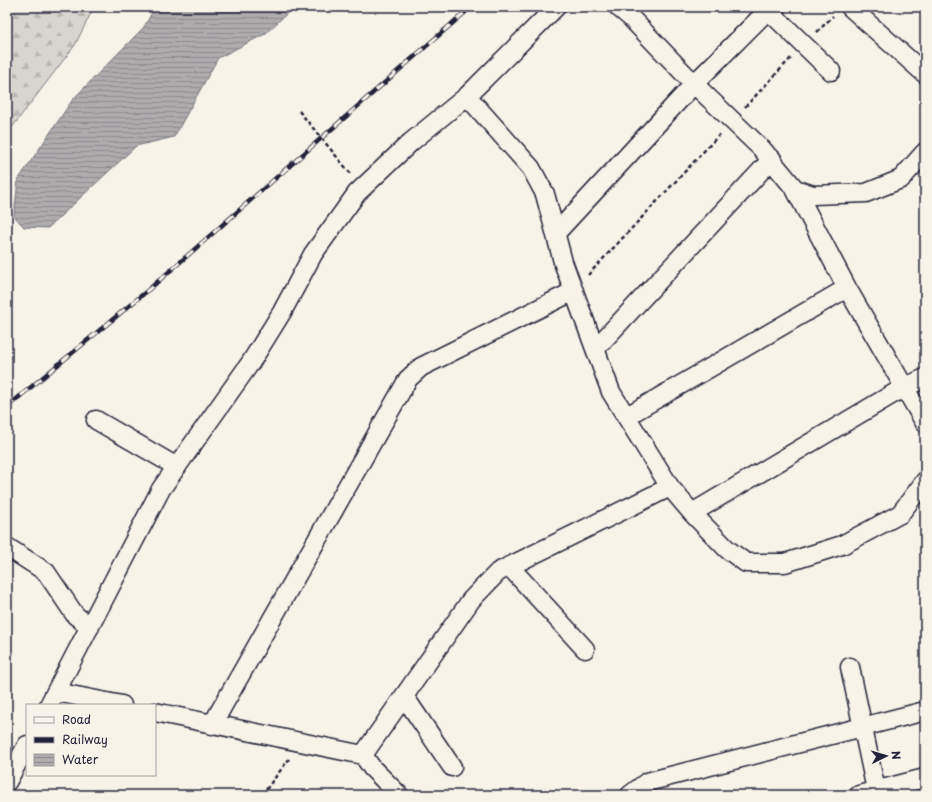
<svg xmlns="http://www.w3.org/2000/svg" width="932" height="802" viewBox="0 0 932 802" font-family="'Playpen Sans',sans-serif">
<defs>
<pattern id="forest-firs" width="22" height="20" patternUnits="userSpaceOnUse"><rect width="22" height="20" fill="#d8d5cf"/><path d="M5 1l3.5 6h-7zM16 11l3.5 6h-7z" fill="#b9b7b3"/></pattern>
<pattern id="water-rules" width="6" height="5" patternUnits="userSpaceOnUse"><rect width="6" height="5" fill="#aeabad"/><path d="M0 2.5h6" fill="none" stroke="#8d8b8e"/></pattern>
</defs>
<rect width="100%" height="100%" fill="#f7f3e8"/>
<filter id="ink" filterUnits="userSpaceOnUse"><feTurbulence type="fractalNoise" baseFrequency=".025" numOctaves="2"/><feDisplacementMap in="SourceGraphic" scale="8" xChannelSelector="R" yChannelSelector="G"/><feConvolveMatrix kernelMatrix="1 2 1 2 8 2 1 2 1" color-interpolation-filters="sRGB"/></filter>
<g filter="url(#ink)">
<path fill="url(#forest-firs)" stroke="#7d7c85" d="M7 7H94L75 45 7 134Z"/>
<path fill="url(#water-rules)" stroke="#76747f" d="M155 7H294L265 34 218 58 174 137 136 146 48 228 24 227 14 216 18 180 73 99 144 27Z"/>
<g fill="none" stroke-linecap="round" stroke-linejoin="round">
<defs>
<path id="minor" d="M618 7 630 17 694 84 762 149 795 189 847 288 925 423
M850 7 925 74
M768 10 831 71
M467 96 531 168 545 194 563 262 611 392 670 487 692 513 727 549 746 563H785L842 545 900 514 925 481
M795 189 813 195 866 193 901 179 925 152
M556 233 694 84 771 7
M596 348 772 159
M627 416 847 288
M96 420 177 467
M692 513 903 388 925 378
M7 547 46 572 75 615 90 627
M509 566 585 649
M850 667 876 790
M56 692 122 705
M404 696 452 767
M49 705 161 489 251 362 282 312 313 254 357 193 411 142 467 96 556 7
M155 712 363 755 372 768 399 795
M212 725 408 379 421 367 574 291
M363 755 471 600 498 572 670 487
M7 782 27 745
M630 795 647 782 925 711
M859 795 925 778"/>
</defs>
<use href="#minor" stroke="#22223b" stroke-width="21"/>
<path stroke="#22223b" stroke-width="2.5" stroke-dasharray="4 3" stroke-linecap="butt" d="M817 32 833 16
M745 107 791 58
M299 111 351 174
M588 275 720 134
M262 795 289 759"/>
<use href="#minor" stroke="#f7f3e8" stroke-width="18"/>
<defs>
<path id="rail" d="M7 407 147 291 471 7"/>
</defs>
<use href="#rail" stroke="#22223b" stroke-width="4.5"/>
<use href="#rail" stroke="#f7f3e8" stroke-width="3" stroke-dasharray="9" stroke-linecap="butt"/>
</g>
</g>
<rect width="932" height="802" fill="none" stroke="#f7f3e8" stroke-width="24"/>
<rect x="12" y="12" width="908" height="778" fill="none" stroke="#22223b" stroke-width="1.5" filter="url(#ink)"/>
<rect x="26" y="704" width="130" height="72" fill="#f7f3e8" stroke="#a29fa3"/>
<rect x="34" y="717" width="20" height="6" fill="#f7f3e8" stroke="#a29fa3"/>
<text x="62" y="724" font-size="12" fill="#22223b">Road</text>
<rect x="34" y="737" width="20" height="6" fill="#22223b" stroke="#a29fa3"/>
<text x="62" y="744" font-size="12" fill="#22223b">Railway</text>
<rect x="34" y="754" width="20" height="12" fill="url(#water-rules)" stroke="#a29fa3"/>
<text x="62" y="764" font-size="12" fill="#22223b">Water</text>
<g transform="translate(886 756) rotate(85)" stroke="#f7f3e8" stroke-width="3" paint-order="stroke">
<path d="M0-3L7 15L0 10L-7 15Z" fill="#22223b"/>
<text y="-6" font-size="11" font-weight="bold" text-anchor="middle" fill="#22223b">N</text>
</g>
</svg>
